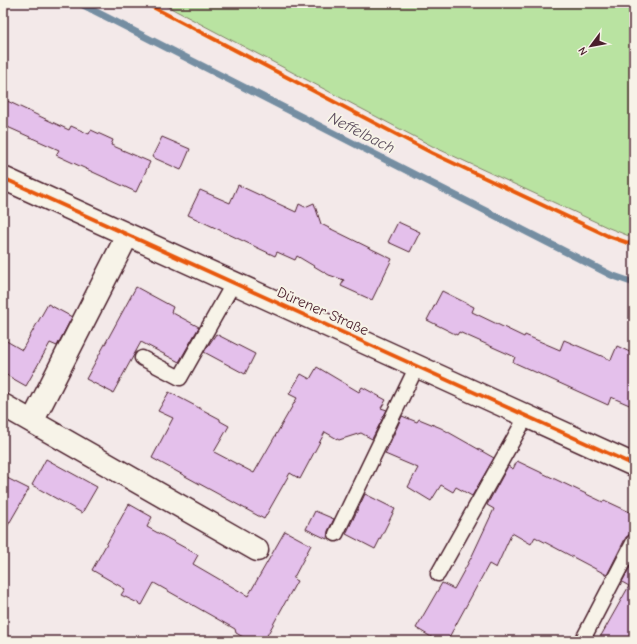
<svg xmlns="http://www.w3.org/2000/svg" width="637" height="644" viewBox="0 0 637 644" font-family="'Comic Neue',sans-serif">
<rect width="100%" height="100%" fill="#f3e9e9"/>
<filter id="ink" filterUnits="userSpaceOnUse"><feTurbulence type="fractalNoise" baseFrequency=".025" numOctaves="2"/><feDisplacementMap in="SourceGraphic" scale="8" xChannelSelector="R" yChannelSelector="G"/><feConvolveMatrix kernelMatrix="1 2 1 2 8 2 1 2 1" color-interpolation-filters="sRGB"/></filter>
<g filter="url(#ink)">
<path fill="#b9e3a1" stroke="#828166" d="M161 3H634V238L609 228 434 147Z"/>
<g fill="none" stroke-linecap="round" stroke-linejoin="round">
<path stroke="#748ea2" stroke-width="7" d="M79 3 611 275 634 283"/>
</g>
<path fill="#e4c0eb" stroke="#4a1f2b" d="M3 99 69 130 71 126 89 134 91 130 113 140 111 145 150 162 136 192 56 155 59 150 3 125Z
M162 137 190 149 181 170 152 157Z
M238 185 296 212 299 204 305 207 314 203 321 224 392 259 372 300 341 286 344 280 329 275 297 256 295 260 277 252 275 256 188 215 200 190 230 203Z
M398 222 420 232 410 252 388 242Z
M136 287 173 307 171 312 199 327 179 362 141 342 113 393 86 379Z
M442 291 474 307 472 312 524 337 525 335 560 350 564 340 611 360 617 346 634 354V407L611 397 608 405 513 362 515 357 459 332 457 335 427 320Z
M48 304 72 317 57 346 50 343 26 386 3 373V339L22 350Z
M216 334 255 354 245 374 204 352Z
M317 367 359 392 362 387 386 400 381 408 387 410 372 439 361 433 339 440 325 432 300 479 290 473 264 519 152 458 173 418 158 411 169 392 220 419V421L229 426 214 452 254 473 297 398 289 394 301 374 310 379Z
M402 416 417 422 419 419 441 428 494 458 472 496 456 487 453 492 441 485 431 501 408 487 418 468 385 454Z
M46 459 97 487 82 513 32 485Z
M517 461 603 502 604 500 634 514V533L626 537 607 575 535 537 531 544 512 533 496 568 489 564 447 641H438L416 628 442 583 454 589 472 556 494 509 487 505 508 466 513 469Z
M3 476 29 489 3 534Z
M365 494 395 509 375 549 346 534Z
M129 504 152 517 147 527 198 555 193 564 248 596 285 531 311 545 293 579 297 581 264 641H250L236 633 235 629 154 583 142 605 121 595 125 589 92 570Z
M315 511 334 519 328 531 327 539 306 529Z
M634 559V641H598L629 586 622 582Z"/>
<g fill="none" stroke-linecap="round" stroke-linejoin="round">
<defs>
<path id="service" d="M142 358 180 378 233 284
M336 534 417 366
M438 574 526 417
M582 641 634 541"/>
<path id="minor" d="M3 405 257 550
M33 420 127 236"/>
<path id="tertiary" d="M3 178 634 465"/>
</defs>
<use href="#service" stroke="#4a1f2b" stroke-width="17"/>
<use href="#minor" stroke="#4a1f2b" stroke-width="25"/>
<use href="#tertiary" stroke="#4a1f2b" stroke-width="25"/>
<use href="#service" stroke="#f7f3e8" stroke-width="14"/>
<use href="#minor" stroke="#f7f3e8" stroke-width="22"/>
<use href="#tertiary" stroke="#f7f3e8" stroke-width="22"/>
<defs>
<path id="cycleway" d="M145 3 432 153 608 236 634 245
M3 178 634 465"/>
</defs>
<use href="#cycleway" stroke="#f7f3e8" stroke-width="6"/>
<use href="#cycleway" stroke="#e8590c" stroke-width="4"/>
</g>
</g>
<g text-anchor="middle" stroke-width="4" stroke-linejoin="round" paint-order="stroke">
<g font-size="15" fill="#4a1f2b" stroke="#f7f3e8">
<text transform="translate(323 311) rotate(24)" y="5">Dürener Straße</text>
</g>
<g font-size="16" font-style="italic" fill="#5c4d5d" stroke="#f7f3e8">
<text transform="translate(362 132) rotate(27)" y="6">Neffelbach</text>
</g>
</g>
<rect width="637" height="644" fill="none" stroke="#f7f3e8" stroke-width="16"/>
<rect x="8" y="8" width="621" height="628" fill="none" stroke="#4a1f2b" stroke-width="1.5" filter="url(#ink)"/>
<g transform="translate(591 46) rotate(238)" stroke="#f7f3e8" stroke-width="3" paint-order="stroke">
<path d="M0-3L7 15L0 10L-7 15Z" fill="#4a1f2b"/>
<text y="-6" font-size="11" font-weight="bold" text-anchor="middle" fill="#4a1f2b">N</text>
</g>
</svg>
